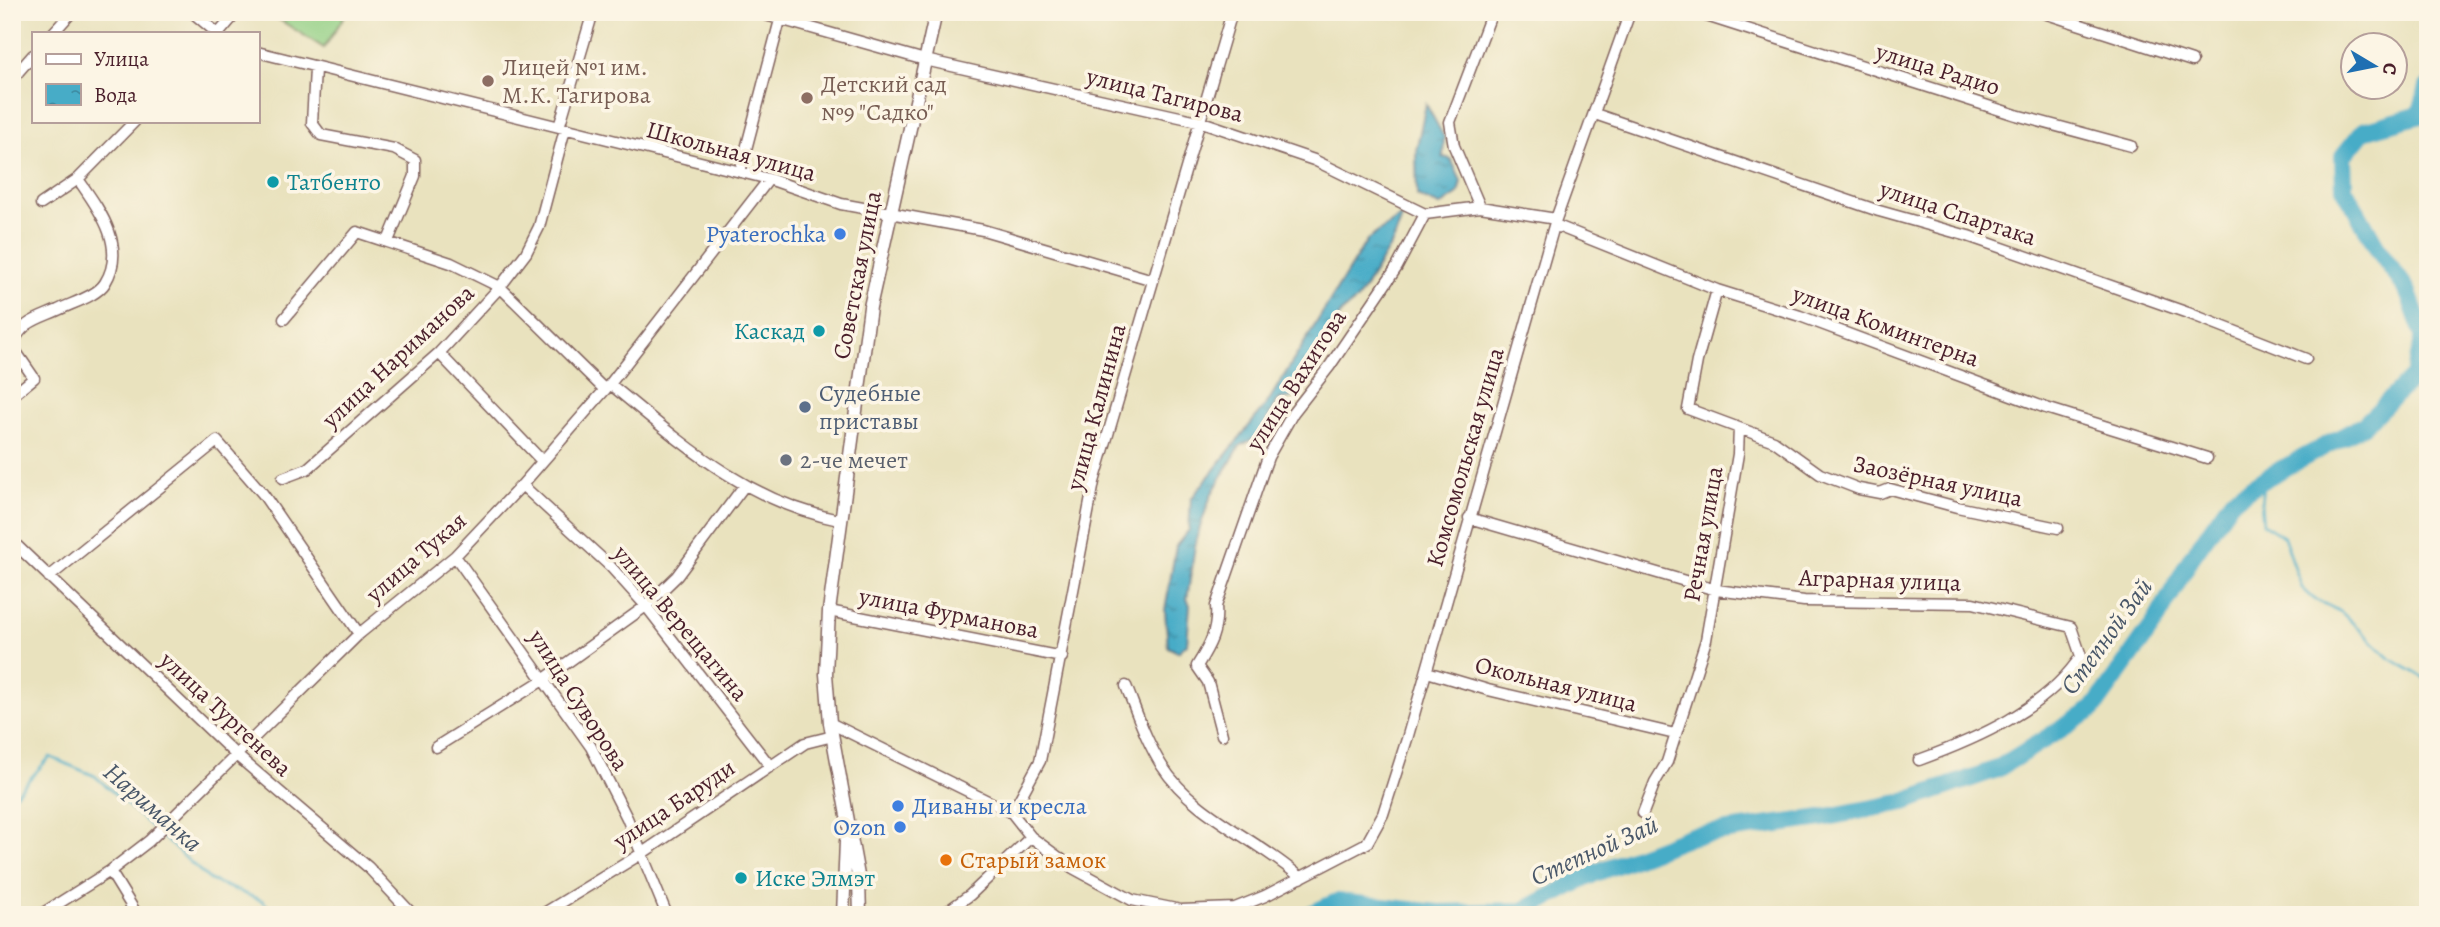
<svg xmlns="http://www.w3.org/2000/svg" width="2440" height="927" viewBox="0 0 2440 927" font-family="Alegreya,serif">
<defs>
<pattern id="water-ripples" width="26" height="14" patternUnits="userSpaceOnUse" patternTransform="scale(1.75)"><rect width="26" height="14" fill="#47acc7"/><path d="M2 4q2-2 4 0t4 0M15 11q2-2 4 0t4 0" fill="none" stroke="#3d8ba2"/></pattern>
</defs>
<rect width="100%" height="100%" fill="#fcf5e5"/>
<filter id="ink" filterUnits="userSpaceOnUse"><feTurbulence type="fractalNoise" baseFrequency=".0143" numOctaves="2"/><feDisplacementMap in="SourceGraphic" scale="14" xChannelSelector="R" yChannelSelector="G"/><feConvolveMatrix kernelMatrix="1 2 1 2 8 2 1 2 1" color-interpolation-filters="sRGB"/></filter>
<filter id="wash" filterUnits="userSpaceOnUse"><feTurbulence type="fractalNoise" baseFrequency=".00686" numOctaves="4" result="noise"/><feDisplacementMap in="SourceGraphic" scale="28" xChannelSelector="R" yChannelSelector="G"/><feGaussianBlur stdDeviation="1.57" result="paint"/><feColorMatrix in="noise" values="0 0 0 0 0 0 0 0 0 0 0 0 0 0 0 0 0 1.4 0 .05"/><feComposite in="paint" operator="in"/></filter>
<g filter="url(#wash)">
<rect width="100%" height="100%" fill="#e9e2be"/>
<path fill="#92cf84" stroke="#6e7758" stroke-width="2" d="M274 12H347L324 48 272 15Z"/>
<path fill="url(#water-ripples)" stroke="#486679" stroke-width="2" d="M1426 104 1444 137 1443 157 1451 159 1461 181 1458 194 1440 206 1417 196 1416 151Z
M1403 215 1394 240 1357 300 1342 312 1318 353 1310 376 1293 397 1278 400 1258 436 1240 446 1211 495 1196 539 1187 599 1190 605 1187 644 1178 652 1168 647 1165 611 1176 546 1189 530 1191 499 1268 402 1367 240Z"/>
<g fill="none" stroke-linecap="round" stroke-linejoin="round">
<path stroke="#47acc7" stroke-width="2.5" d="M2264 479 2261 503 2263 524 2284 537 2302 588 2314 599 2341 612 2391 659 2428 680
M12 798 50 757 95 776 155 830
M160 835 210 880 263 901 276 915"/>
<path stroke="#47acc7" stroke-width="18" d="M1309 915 1337 902 1438 913 1523 911 1595 873 1692 836 1822 818 1904 802 1997 769 2093 709 2156 621 2191 558 2232 500 2264 479 2364 425 2414 376 2424 336 2407 290 2379 251 2344 188 2343 156 2363 131 2420 115 2428 87"/>
</g>
</g>
<g filter="url(#ink)">
<g fill="none" stroke-linecap="round" stroke-linejoin="round">
<defs>
<path id="minor" d="M192 12 217 33
M755 12 925 60 1202 122 1314 160 1425 214 1480 207 1556 219
M1694 12 2016 115 2131 146
M2041 12 2192 61
M53 33 72 12
M219 33 237 12
M257 52 769 179 841 204 983 230 1153 280
M315 69 312 123 321 135 394 149 415 160V176L388 241
M12 79 33 55
M1595 114 1879 211 1968 236 2188 313 2306 359
M559 127 593 12
M740 172 780 20
M41 204 78 179 135 121
M1480 207 1454 146 1450 122 1492 12
M1555 225 1717 290 1800 316 2046 408 2207 458
M284 319 357 232 451 263 500 287 605 390
M12 344C24 321 35 320 58 310 72 303 97 296 105 283 128 246 98 208 78 179
M12 346 34 378 12 396
M439 353 542 461
M610 384C682 443 745 501 839 520
M1739 428 1774 441 1820 474 1859 489 1880 493 1890 489 1957 507 2058 528
M283 478 307 469 439 353 500 287 526 253 539 227 565 129
M522 485 610 566 646 606 770 766
M1469 518 1716 590 1804 601 1973 603 2071 627 2081 656C2046 709 1977 739 1919 760
M12 541 235 754 368 867 413 915
M455 556 591 747 627 818 667 915
M49 577 217 441 263 494 359 634
M829 611 1062 657
M1427 672 1488 690 1675 734
M1126 686C1137 713 1146 741 1162 766 1194 816 1258 839 1301 878
M830 723 1012 813 1031 837 1073 868 1132 900 1181 910 1235 908 1265 896 1367 843 1383 814 1407 739 1556 219 1630 12
M1222 735 1208 682 1197 666C1210 645 1218 631 1216 606L1268 457 1293 413 1329 367 1397 267 1425 214
M436 747 543 680 646 606 677 576 744 486
M1012 813 1040 761 1094 482 1232 12
M1643 813 1655 782 1667 762 1706 640 1738 454 1739 428 1688 409 1697 361 1717 290
M110 871 137 915
M40 915 110 871 149 841 359 634 455 556 522 485 610 384 769 179
M541 915 641 854 805 743 833 736
M942 915 970 895 1031 837"/>
<path id="major" d="M843 915 846 841
M860 915 859 881 830 723 826 674 829 611 870 307 936 12"/>
</defs>
<use href="#minor" stroke="#82635e" stroke-width="13"/>
<use href="#major" stroke="#82635e" stroke-width="15"/>
<use href="#minor" stroke="#fff" stroke-width="10"/>
<use href="#major" stroke="#fff" stroke-width="12"/>
</g>
</g>
<g fill="#8d6e63" stroke="#fcf5e5" stroke-width="2.5">
<circle cx="488" cy="81" r="7"/>
<circle cx="807" cy="98" r="7"/>
</g>
<g fill="#0f9aa8" stroke="#fcf5e5" stroke-width="2.5">
<circle cx="273" cy="182" r="7"/>
<circle cx="819" cy="331" r="7"/>
<circle cx="741" cy="878" r="7"/>
</g>
<g fill="#3f7fe0" stroke="#fcf5e5" stroke-width="2.5">
<circle cx="840" cy="234" r="7"/>
<circle cx="898" cy="806" r="7"/>
<circle cx="900" cy="827" r="7"/>
</g>
<circle fill="#5c6f8a" stroke="#fcf5e5" stroke-width="2.5" cx="805" cy="407" r="7"/>
<circle fill="#6b7280" stroke="#fcf5e5" stroke-width="2.5" cx="786" cy="460" r="7"/>
<circle fill="#e8710a" stroke="#fcf5e5" stroke-width="2.5" cx="946" cy="860" r="7"/>
<g text-anchor="middle" stroke-width="7" stroke-linejoin="round" paint-order="stroke">
<g font-size="24" fill="#785e54" stroke="#fcf5e5" text-anchor="start">
<text x="502" y="75">Лицей №1 им.<tspan x="502" dy="28">М.К. Тагирова</tspan></text>
<text x="821" y="92">Детский сад<tspan x="821" dy="28">№9 "Садко"</tspan></text>
</g>
<g font-size="24" fill="#4a1f2b" stroke="#fcf5e5">
<text transform="translate(1938 69) rotate(17)" y="8">улица Радио</text>
<text transform="translate(1165 95) rotate(14)" y="8">улица Тагирова</text>
<text transform="translate(731 151) rotate(15)" y="8">Школьная улица</text>
<text transform="translate(1958 213) rotate(18)" y="8">улица Спартака</text>
<text transform="translate(857 275) rotate(-79)" y="8">Советская улица</text>
<text transform="translate(1886 326) rotate(20)" y="8">улица Коминтерна</text>
<text transform="translate(398 356) rotate(-43)" y="8">улица Нариманова</text>
<text transform="translate(1296 380) rotate(-57)" y="8">улица Вахитова</text>
<text transform="translate(1096 407) rotate(-75)" y="8">улица Калинина</text>
<text transform="translate(1465 457) rotate(-74)" y="8">Комсомольская улица</text>
<text transform="translate(1938 481) rotate(12)" y="8">Заозёрная улица</text>
<text transform="translate(1703 534) rotate(-80)" y="8">Речная улица</text>
<text transform="translate(416 557) rotate(-41)" y="8">улица Тукая</text>
<text transform="translate(1880 580) rotate(2)" y="8">Аграрная улица</text>
<text transform="translate(949 613) rotate(11)" y="8">улица Фурманова</text>
<text transform="translate(681 623) rotate(50)" y="8">улица Верещагина</text>
<text transform="translate(1556 684) rotate(14)" y="8">Окольная улица</text>
<text transform="translate(579 700) rotate(57)" y="8">улица Суворова</text>
<text transform="translate(226 714) rotate(43)" y="8">улица Тургенева</text>
<text transform="translate(674 804) rotate(-34)" y="8">улица Баруди</text>
</g>
<g font-size="24" fill="#0d838f" stroke="#fcf5e5" text-anchor="start">
<text x="287" y="190">Татбенто</text>
<text x="805" y="339" text-anchor="end">Каскад</text>
<text x="755" y="886">Иске Элмэт</text>
</g>
<g font-size="24" fill="#366cbe" stroke="#fcf5e5" text-anchor="end">
<text x="826" y="242">Pyaterochka</text>
<text x="912" y="814" text-anchor="start">Диваны и кресла</text>
<text x="886" y="835">Ozon</text>
</g>
<g font-size="24" fill="#4e5e75" stroke="#fcf5e5" text-anchor="start">
<text x="819" y="401">Судебные<tspan x="819" dy="28">приставы</tspan></text>
</g>
<g font-size="24" fill="#5b616d" stroke="#fcf5e5" text-anchor="start">
<text x="800" y="468">2-че мечет</text>
</g>
<g font-size="24" fill="#c56008" stroke="#fcf5e5" text-anchor="start">
<text x="960" y="868">Старый замок</text>
</g>
<g font-size="26" font-style="italic" fill="#495769" stroke="#fcf5e5">
<text transform="translate(2106 636) rotate(-54)" y="9">Степной Зай</text>
<text transform="translate(153 807) rotate(41)" y="9">Нариманка</text>
<text transform="translate(1594 850) rotate(-24)" y="9">Степной Зай</text>
</g>
</g>
<rect width="2440" height="927" fill="none" stroke="#fcf5e5" stroke-width="42"/>
<rect x="32" y="32" width="228" height="91" fill="#fcf5e5" stroke="#b59f9b" stroke-width="2"/>
<rect x="46" y="54" width="35" height="10" fill="#ffffff" stroke="#b59f9b" stroke-width="2"/>
<text x="94" y="66" font-size="21" fill="#4a1f2b">Улица</text>
<rect x="46" y="84" width="35" height="21" fill="url(#water-ripples)" stroke="#b59f9b" stroke-width="2"/>
<text x="94" y="102" font-size="21" fill="#4a1f2b">Вода</text>
<g transform="translate(2374 66) rotate(100)"><circle r="33" fill="#fcf5e5" stroke="#b59f9b" stroke-width="2"/>
<path d="M0-5L12 26L0 18L-12 26Z" fill="#1f6fb2"/>
<text y="-10" font-size="19" font-weight="bold" text-anchor="middle" fill="#4a1f2b">С</text>
</g>
</svg>
